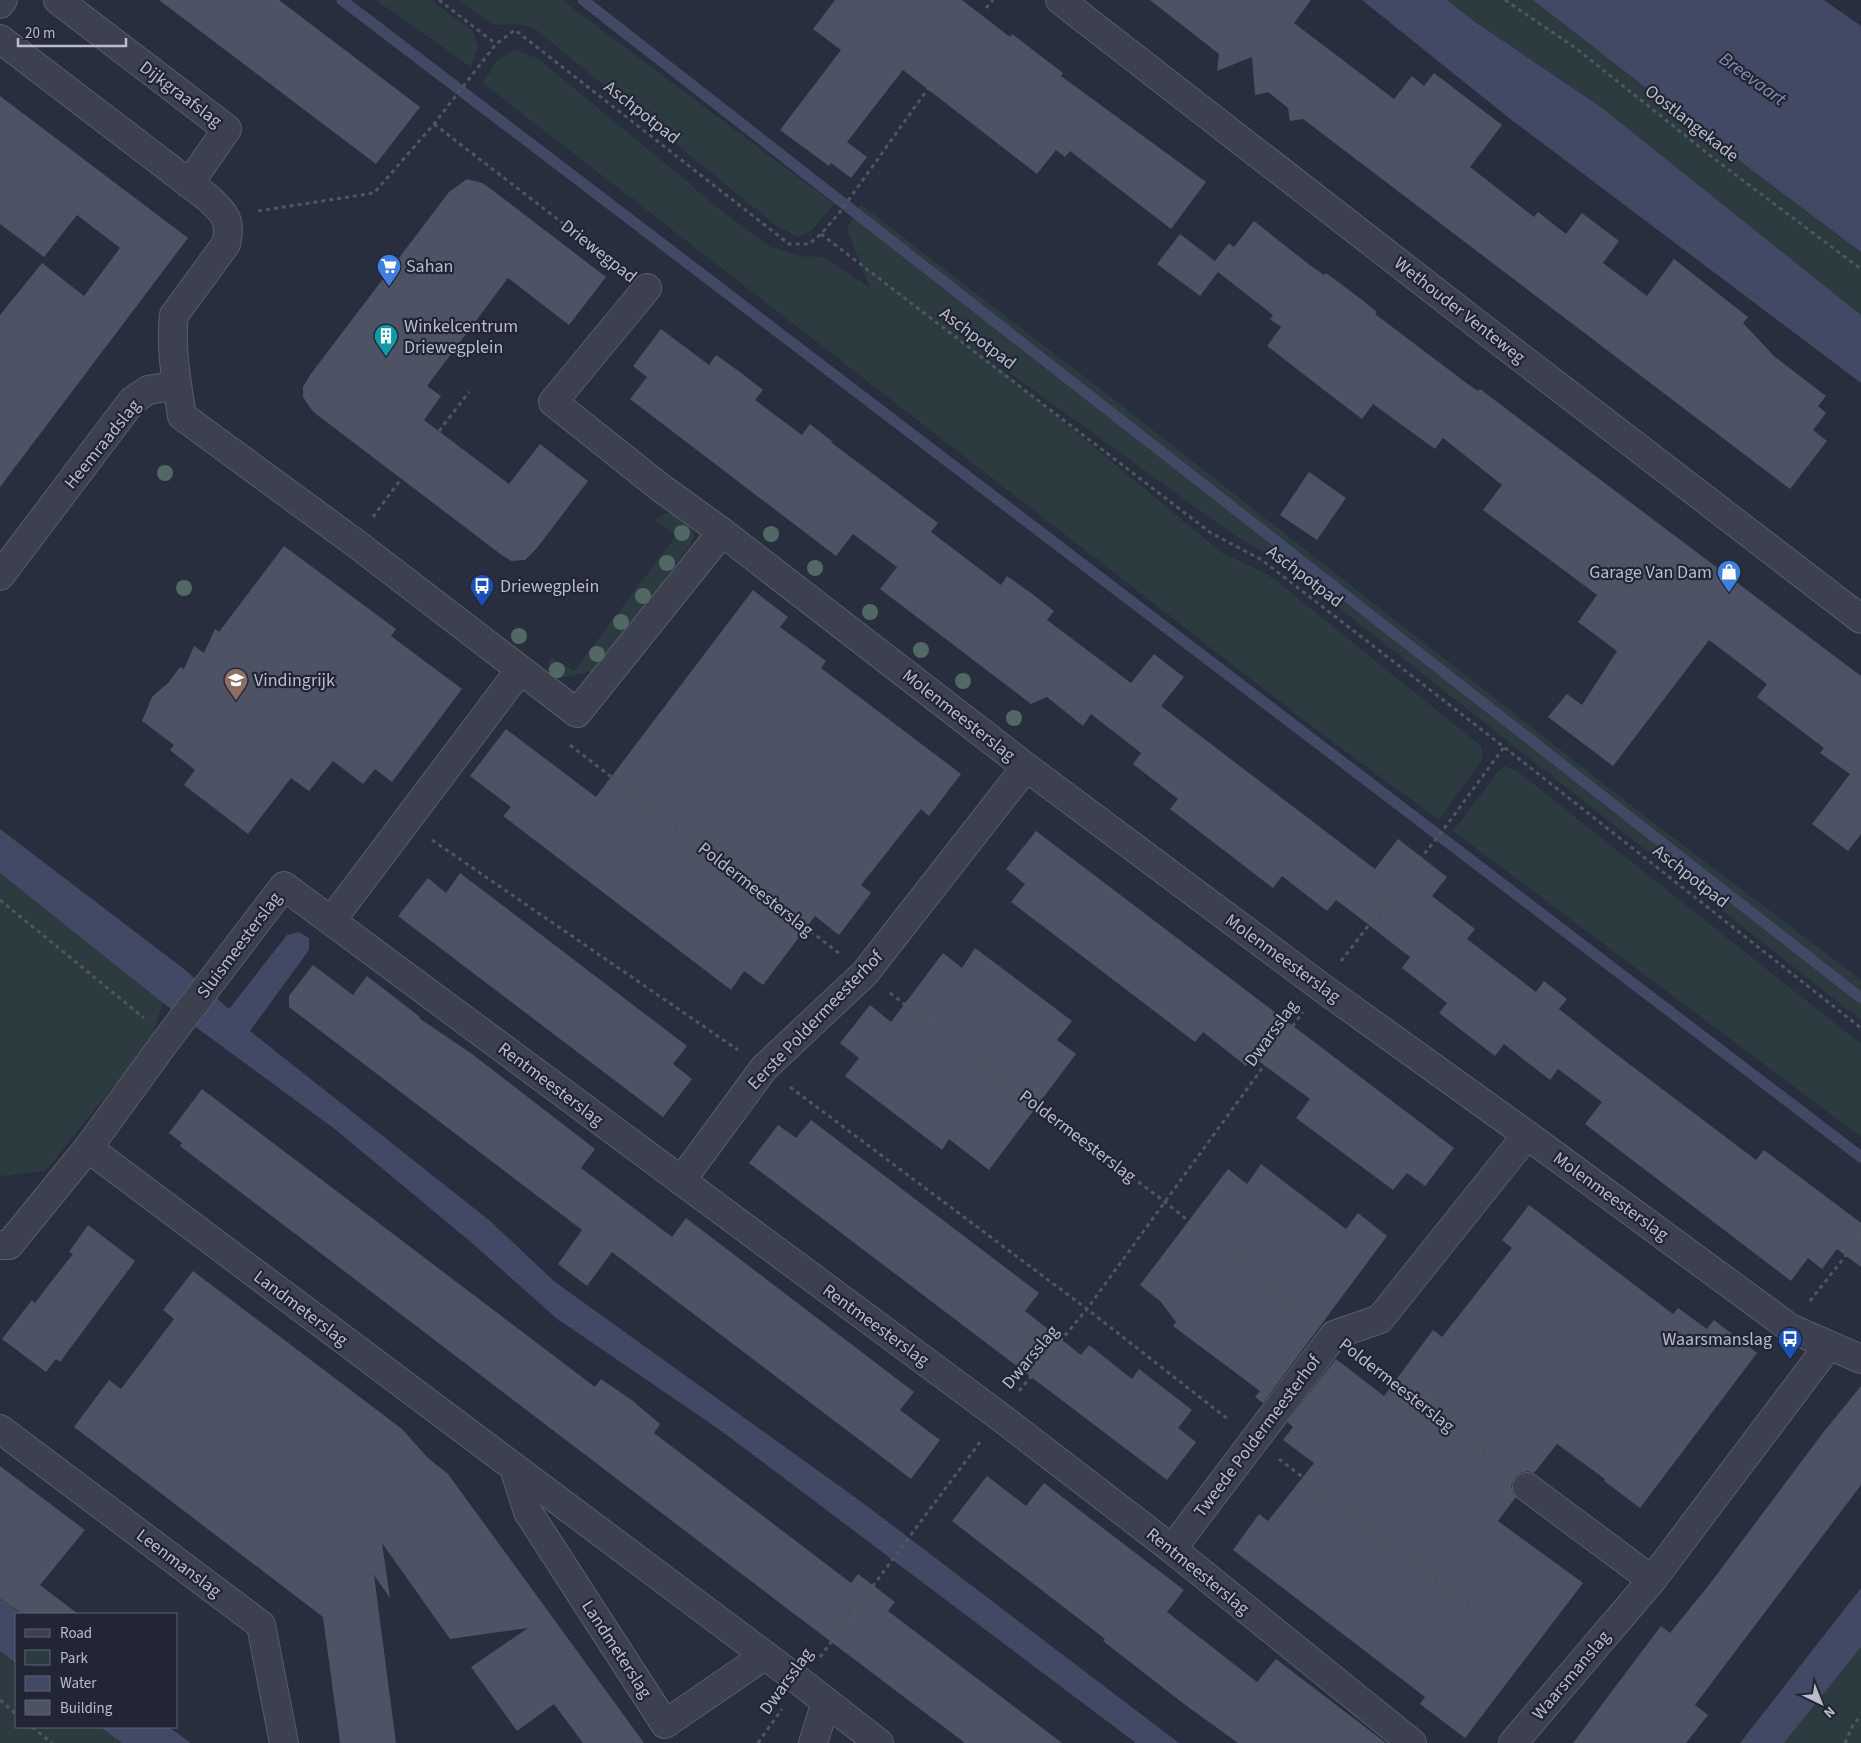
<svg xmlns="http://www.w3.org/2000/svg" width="1861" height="1743" viewBox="0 0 1861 1743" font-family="'Source Sans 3',sans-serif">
<rect width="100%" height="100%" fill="#292e3e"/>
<path fill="#2c3b40" d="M376 0H431L473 31 478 47 471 67Z
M459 0H562L834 204 811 231 797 237 774 224 534 28 518 24 493 25Z
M1447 0H1533L1753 171 1861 252V315Z
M514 50 536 57 690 184 712 204 770 247 801 256 824 257 870 288 847 229 860 204 1108 395 1646 817 1861 980V1020L1286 566 1233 534 975 348 1222 553 1269 575 1481 746 1483 758 1439 820 1322 734 483 83 495 62Z
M678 512 691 523 694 537 688 548 593 671 556 679 551 676 547 670 551 657 574 671 676 536 655 520 666 513Z
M1505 766 1517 771 1861 1044V1137L1453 831 1498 772Z
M0 873 163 1003 149 1043 45 1171 0 1176Z
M1861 1647V1743H1784Z
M0 1651 16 1663V1727H100L122 1743H0Z"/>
<path fill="#414965" d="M1362 0H1447L1478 24 1602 108 1861 315V383L1509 118Z
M1533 0H1824L1861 26V252L1753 171Z
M0 829 184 969 229 1009 287 935 299 932 309 938V950L250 1031 489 1220 555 1282 863 1503 1179 1743H1136L720 1430 556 1318 473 1244 336 1130 163 1003 0 873Z
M1861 1588V1647L1784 1743H1740Z
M0 1598 21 1614H16V1663L0 1651Z
M100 1727H169L191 1743H122Z"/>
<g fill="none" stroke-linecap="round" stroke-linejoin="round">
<path stroke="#414965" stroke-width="11" d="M342 0 1861 1157
M583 0 1861 998"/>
</g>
<path fill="#4e5265" d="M159 0H279L420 107 376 164Z
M835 0H962L1010 37 1012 34 1063 73 1061 76 1206 182 1171 229 1070 151 1065 157 1056 150 1037 174 903 70 847 142 867 157 851 178 831 163 829 166 780 130 841 50 813 29Z
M1150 0H1311L1294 23 1394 99 1412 76 1424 86 1434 73 1502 125 1470 167 1534 217 1538 212 1566 234 1582 213 1619 241 1603 263 1647 296 1674 259 1748 317 1743 323 1775 357 1826 396 1818 406 1826 413 1813 430 1827 441 1790 489 1303 119 1290 121 1288 108 1268 92 1255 95 1252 57 1217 71 1219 54Z
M0 96 188 238 0 487V315L42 263 84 296 120 248 77 215 44 257 0 224Z
M467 179 482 183 491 189 606 277 569 325 508 278 427 386 441 396 424 420 509 484 540 444 588 481 537 548 525 560 511 561 499 553 316 414 311 409 303 397V387L310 375 449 192Z
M1254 221 1311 266 1324 275 1326 273 1361 299 1377 312 1375 314 1469 385 1478 391 1480 389 1861 676V834L1848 851 1812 824 1850 774 1820 753 1824 748 1757 697 1767 684 1709 640 1613 766 1548 717 1567 694 1582 705 1617 651 1578 622 1597 595 1483 510 1502 485 1443 438 1435 449 1373 404 1362 419 1333 397 1267 346 1281 327 1270 319 1273 315 1218 272 1200 296 1157 264 1180 234 1215 261 1229 243 1234 247Z
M661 329 709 365 716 355 740 372 763 390 755 400 802 435 810 424 833 442 832 443 938 523 931 532 1001 585 1007 576 1031 593 1054 611 1047 620 1131 683 1154 654 1168 665 1184 677 1161 706 1375 869 1398 839 1447 877 1432 896 1475 929 1467 939 1536 992 1544 981 1567 999 1559 1009 1612 1051 1756 1160 1764 1150 1861 1223V1267L1837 1249 1822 1269 1808 1258 1791 1281 1585 1124 1602 1102 1558 1069 1550 1080 1504 1044 1495 1056 1439 1013 1447 1003 1402 968 1410 957 1356 915 1336 900 1327 911 1282 876 1273 888 1170 809 1178 799 1133 764 1141 753 1091 714 1083 726 1047 697 1031 704 880 589 897 567 853 534 836 556 630 399 647 377 633 366Z
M1309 472 1346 498 1317 540 1280 515Z
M284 546 396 629 391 636 462 689 392 782 375 769 363 784 333 761 309 791 291 778 248 834 184 785 195 770 170 750 174 745 142 721 152 697 169 682 180 667 184 669 194 646 204 653 215 629 219 632Z
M753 590 788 617 780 627 826 661 821 668 961 774 929 816 921 809 861 885 871 893 839 935 815 916 763 985 744 971 731 990 503 816 511 807 470 776 506 729 596 797Z
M1036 831 1454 1148 1425 1186 1407 1173 1393 1190 1296 1118 1310 1099 1253 1057 1246 1066 1203 1032 1195 1042 1011 902 1025 884 1006 869Z
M460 873 687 1046 673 1064 692 1079 663 1117 398 916 428 878 446 893Z
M975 948 1072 1021 1057 1040 1076 1054 989 1170 949 1139 942 1150 845 1076 859 1058 840 1043 870 1005 891 1022 943 953 962 968Z
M313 965 353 995 367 976 420 1017 419 1018 472 1054 595 1149 581 1168 672 1237 686 1218 914 1392 900 1410 940 1440 911 1479 612 1252 587 1286 558 1264 582 1230 289 1007V996Z
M202 1089 595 1387 601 1379 633 1401 660 1424 654 1433 851 1583 858 1574 895 1602 888 1611 1062 1743H965L789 1610 180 1146 182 1143 169 1133Z
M811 1120 1039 1293 1025 1311 1081 1355 1089 1345 1132 1379 1139 1369 1192 1410 1178 1428 1196 1442 1167 1480 749 1163 778 1125 796 1138Z
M1261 1164 1346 1229 1358 1213 1387 1236 1263 1403 1255 1397 1260 1391 1173 1326 1176 1322 1161 1302 1140 1285 1228 1169 1247 1184Z
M1529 1205 1673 1314 1678 1308 1707 1329 1714 1320 1757 1353 1640 1508 1604 1481 1605 1479 1557 1444 1534 1473 1528 1471 1521 1473 1515 1477 1511 1486 1513 1493 1516 1497 1498 1521 1583 1583 1465 1738 1420 1704 1425 1697 1233 1550 1259 1514 1268 1521 1314 1463 1283 1440 1293 1427 1287 1422 1336 1359 1384 1396 1433 1330 1442 1337 1512 1248 1502 1240Z
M88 1225 135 1261 60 1362 56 1359 46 1372 2 1339 32 1300 35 1303 54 1278 73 1254 69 1252Z
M193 1271 402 1429 428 1458 448 1474 644 1743H583L554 1704 517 1731 471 1667 528 1628 450 1639 382 1543 390 1598 374 1575 396 1743H340L323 1617 74 1427 109 1380 121 1389 174 1319 163 1310Z
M1861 1386V1485L1695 1705 1708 1715 1686 1743H1573L1661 1626 1670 1633 1712 1581 1822 1434Z
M0 1466 85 1530 40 1585 78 1614H22L0 1598Z
M987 1476 1026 1506 1044 1483 1184 1590 1167 1612 1257 1682 1276 1659 1386 1743H1238L1184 1704 1103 1641 1105 1639 952 1521Z"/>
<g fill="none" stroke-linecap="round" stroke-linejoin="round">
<defs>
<path id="street" d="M58 0 227 129 189 184
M1060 0 1490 334 1861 619
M0 4 3 0
M0 39 207 197C224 213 232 219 226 244L174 315C170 348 177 384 182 416L354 542 577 713 722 532
M647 288 553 402 661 488 722 532 1026 767 1321 987 1527 1135 1790 1328 1861 1359
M0 576 132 401 148 390 177 385
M331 921 520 670
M88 1148 802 1683 879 1743
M681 1181 764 1068 865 973 1026 767
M0 1245H9L88 1148 168 1038 284 886 999 1416 1172 1549 1412 1743
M0 1429 261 1625 284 1743
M514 1468 528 1512 665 1724 764 1656
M1527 1487 1652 1580
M1172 1549 1334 1335 1380 1319 1527 1135
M813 1743 826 1702
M1513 1743 1652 1580 1829 1345"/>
</defs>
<use href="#street" stroke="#585c69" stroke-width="30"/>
<path stroke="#4b585e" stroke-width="3" stroke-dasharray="4 4" stroke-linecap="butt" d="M439 0 496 44
M1505 0 1577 49 1717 161 1861 269
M986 8 993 0
M434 124 621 268
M258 211 374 193 434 124 496 44 515 30 789 244H809L821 234 840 212 952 55
M821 234 1211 533 1262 560 1504 747 1861 1028
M439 431 469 392
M373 517 401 479
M570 745 840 954
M432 840 738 1050
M0 900 144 1018
M1341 961 1446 826 1504 747
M890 993 1165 1202 1309 1316
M790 1087 1087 1309 1229 1420
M1810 1301 1861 1236
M1365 1360 1502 1467
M1019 1391 1087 1309 1303 1012
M1279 1459 1475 1609
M820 1657 980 1442
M0 1700 16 1714
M32 1727 52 1743
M758 1743 782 1709
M1845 1743 1853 1725 1861 1716"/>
<use href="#street" stroke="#3d414f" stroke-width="28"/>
</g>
<g fill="#526864">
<circle cx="165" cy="473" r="8"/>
<circle cx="682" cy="533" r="8"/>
<circle cx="771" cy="534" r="8"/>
<circle cx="667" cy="563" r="8"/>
<circle cx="815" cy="568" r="8"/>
<circle cx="184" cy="588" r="8"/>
<circle cx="643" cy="596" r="8"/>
<circle cx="870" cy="612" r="8"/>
<circle cx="621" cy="622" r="8"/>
<circle cx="519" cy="636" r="8"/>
<circle cx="921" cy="650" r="8"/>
<circle cx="597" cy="654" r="8"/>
<circle cx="557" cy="670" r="8"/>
<circle cx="963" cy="681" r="8"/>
<circle cx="1014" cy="718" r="8"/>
</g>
<defs>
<symbol id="supermarket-pin" viewBox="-11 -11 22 30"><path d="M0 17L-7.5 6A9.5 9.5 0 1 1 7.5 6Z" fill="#3f7fe0" stroke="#222634"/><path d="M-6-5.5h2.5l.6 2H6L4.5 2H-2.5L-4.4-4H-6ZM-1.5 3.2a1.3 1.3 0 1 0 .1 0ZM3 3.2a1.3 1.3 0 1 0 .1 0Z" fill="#fff"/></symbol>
<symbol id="building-pin" viewBox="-11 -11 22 30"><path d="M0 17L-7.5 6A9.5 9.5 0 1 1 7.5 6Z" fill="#0f9aa8" stroke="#222634"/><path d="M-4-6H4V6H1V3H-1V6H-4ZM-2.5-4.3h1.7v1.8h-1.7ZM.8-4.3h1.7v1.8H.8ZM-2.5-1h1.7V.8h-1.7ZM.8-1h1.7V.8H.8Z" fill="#fff"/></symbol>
<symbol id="shop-pin" viewBox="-11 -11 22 30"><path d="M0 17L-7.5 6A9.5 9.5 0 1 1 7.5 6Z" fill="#3f7fe0" stroke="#222634"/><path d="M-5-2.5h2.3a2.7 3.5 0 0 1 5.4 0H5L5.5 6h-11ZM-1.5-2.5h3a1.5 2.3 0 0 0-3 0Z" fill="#fff"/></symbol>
<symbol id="bus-pin" viewBox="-11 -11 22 30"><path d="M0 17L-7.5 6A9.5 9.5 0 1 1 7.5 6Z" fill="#1a4fb4" stroke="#222634"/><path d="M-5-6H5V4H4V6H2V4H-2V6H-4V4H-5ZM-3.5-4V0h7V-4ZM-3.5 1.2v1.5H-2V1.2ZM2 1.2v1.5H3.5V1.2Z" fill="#fff"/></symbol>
<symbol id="school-pin" viewBox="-11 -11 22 30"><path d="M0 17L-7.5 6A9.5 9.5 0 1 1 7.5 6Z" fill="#8d6e63" stroke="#222634"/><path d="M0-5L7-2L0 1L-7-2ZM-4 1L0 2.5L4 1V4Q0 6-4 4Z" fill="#fff"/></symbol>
</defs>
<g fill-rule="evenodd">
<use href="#supermarket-pin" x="375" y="252" width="28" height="38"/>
<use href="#building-pin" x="372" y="322" width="28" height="38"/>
<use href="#shop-pin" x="1715" y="558" width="28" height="38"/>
<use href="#bus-pin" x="468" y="572" width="28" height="38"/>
<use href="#school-pin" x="222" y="666" width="28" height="38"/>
<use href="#bus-pin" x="1776" y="1325" width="28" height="38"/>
</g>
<g text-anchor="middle" stroke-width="4.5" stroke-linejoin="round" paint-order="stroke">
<g font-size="18" fill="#babcc9" stroke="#222634">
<text transform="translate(181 94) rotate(37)" y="6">Dijkgraafslag</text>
<text transform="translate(642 112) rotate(38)" y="6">Aschpotpad</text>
<text transform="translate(1692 123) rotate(38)" y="6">Oostlangekade</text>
<text transform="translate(599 251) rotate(38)" y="6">Driewegpad</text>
<text transform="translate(1460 310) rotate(38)" y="6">Wethouder Venteweg</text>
<text transform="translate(978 338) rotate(37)" y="6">Aschpotpad</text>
<text transform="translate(102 444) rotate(-51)" y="6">Heemraadslag</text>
<text transform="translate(1305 576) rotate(37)" y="6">Aschpotpad</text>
<text transform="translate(959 715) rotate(38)" y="6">Molenmeesterslag</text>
<text transform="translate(1691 876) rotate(38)" y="6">Aschpotpad</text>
<text transform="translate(756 889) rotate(38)" y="6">Poldermeesterslag</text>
<text transform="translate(239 945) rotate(-53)" y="6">Sluismeesterslag</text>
<text transform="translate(1283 958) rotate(36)" y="6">Molenmeesterslag</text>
<text transform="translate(815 1020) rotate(-46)" y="6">Eerste Poldermeesterhof</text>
<text transform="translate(1271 1033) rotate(-54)" y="6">Dwarsslag</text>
<text transform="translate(551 1084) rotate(37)" y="6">Rentmeesterslag</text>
<text transform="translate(1078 1136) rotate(37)" y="6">Poldermeesterslag</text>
<text transform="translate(1611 1196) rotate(36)" y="6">Molenmeesterslag</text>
<text transform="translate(301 1308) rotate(37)" y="6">Landmeterslag</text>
<text transform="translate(876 1325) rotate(36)" y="6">Rentmeesterslag</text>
<text transform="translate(1030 1357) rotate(-50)" y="6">Dwarsslag</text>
<text transform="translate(1397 1385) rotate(38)" y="6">Poldermeesterslag</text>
<text transform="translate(1257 1436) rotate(-53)" y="6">Tweede Poldermeesterhof</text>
<text transform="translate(179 1563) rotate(37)" y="6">Leenmanslag</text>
<text transform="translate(1198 1571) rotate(39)" y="6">Rentmeesterslag</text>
<text transform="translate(617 1649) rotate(57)" y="6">Landmeterslag</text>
<text transform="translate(1571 1675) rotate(-50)" y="6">Waarsmanslag</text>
<text transform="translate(786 1681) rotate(-54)" y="6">Dwarsslag</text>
</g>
<g font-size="18" fill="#babcc9" stroke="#222634" text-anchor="start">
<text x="406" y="272">Sahan</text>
<text x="404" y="332">Winkelcentrum<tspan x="404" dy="21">Driewegplein</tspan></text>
<text x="1712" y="578" text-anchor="end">Garage Van Dam</text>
<text x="500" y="592">Driewegplein</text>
<text x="254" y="686">Vindingrijk</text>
<text x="1772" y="1345" text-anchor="end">Waarsmanslag</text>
</g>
<g font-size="19" font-style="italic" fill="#858eac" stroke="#222634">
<text transform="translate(1753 78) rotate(36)" y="7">Breevaart</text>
</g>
</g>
<rect x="15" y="1613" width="162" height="115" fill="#222634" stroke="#5f6270"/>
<rect x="25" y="1629" width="25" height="8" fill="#3d414f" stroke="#5f6270"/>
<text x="60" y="1638" font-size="15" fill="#babcc9">Road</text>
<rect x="25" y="1650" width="25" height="15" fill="#2c3b40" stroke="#5f6270"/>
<text x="60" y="1663" font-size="15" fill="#babcc9">Park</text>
<rect x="25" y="1676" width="25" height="15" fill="#414965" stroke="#5f6270"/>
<text x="60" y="1688" font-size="15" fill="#babcc9">Water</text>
<rect x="25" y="1700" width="25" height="15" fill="#4e5265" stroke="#5f6270"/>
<text x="60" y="1713" font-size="15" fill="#babcc9">Building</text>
<g transform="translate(1821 1703) rotate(137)" stroke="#222634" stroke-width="4" paint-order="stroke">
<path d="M0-4L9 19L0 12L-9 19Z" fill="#babcc9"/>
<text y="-8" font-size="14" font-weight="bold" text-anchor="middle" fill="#babcc9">N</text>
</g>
<path d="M18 38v8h108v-8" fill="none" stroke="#babcc9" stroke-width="2.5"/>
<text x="25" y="38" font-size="15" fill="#babcc9" stroke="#222634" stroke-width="4" paint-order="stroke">20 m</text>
</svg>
